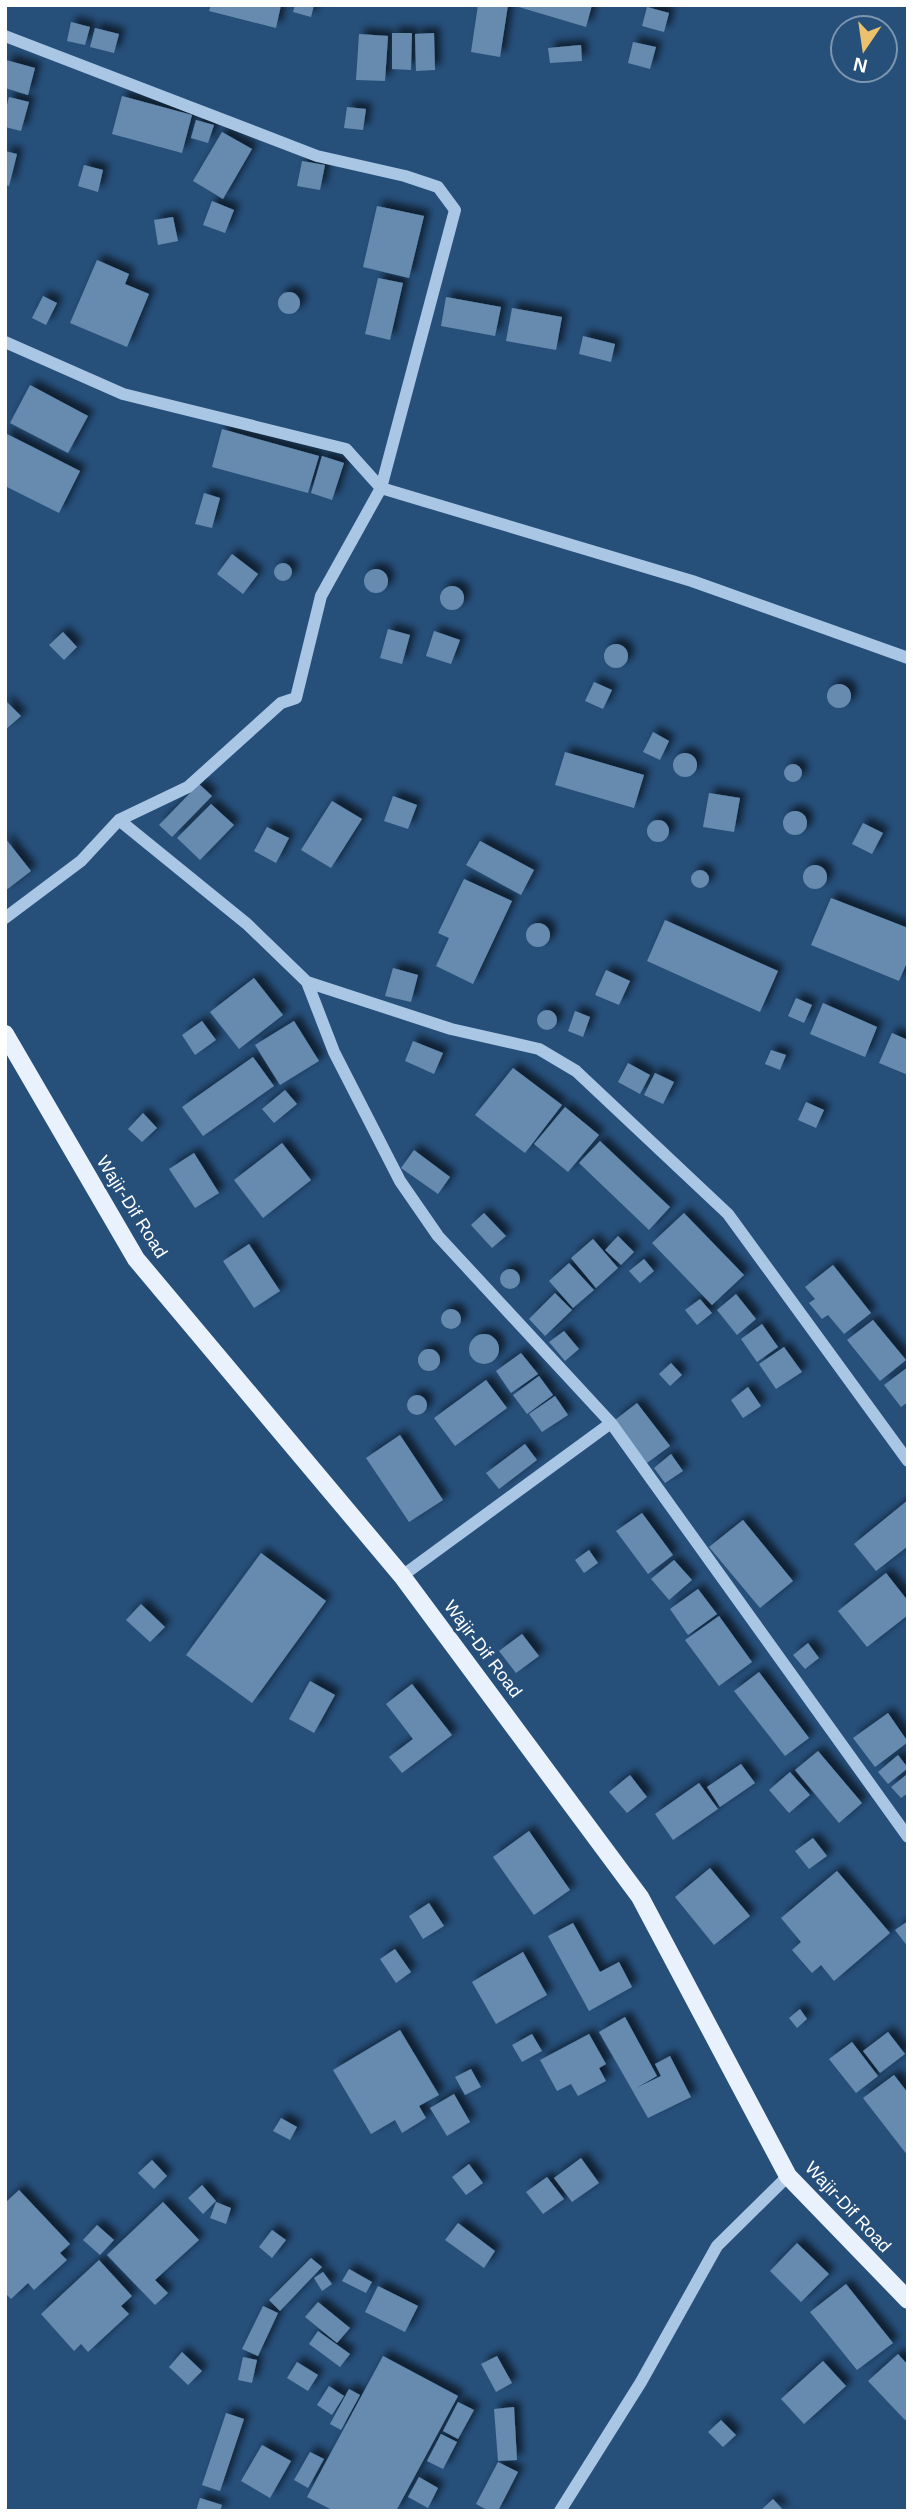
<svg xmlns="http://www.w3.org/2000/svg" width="913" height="2516" viewBox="0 0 913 2516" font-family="Arial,sans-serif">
<defs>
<filter id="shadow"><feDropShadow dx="6" dy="-6" stdDeviation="3.5" flood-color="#0009"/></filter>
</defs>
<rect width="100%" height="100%" fill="#264f7a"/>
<path fill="#668baf" filter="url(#shadow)" d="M211 5H281L276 28 209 11Z
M295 5H314L311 17 293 12Z
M478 5H508L500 57 471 52Z
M512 5H592L586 27Z
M647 7 669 13 664 32 642 26Z
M71 22 90 27 85 45 67 41Z
M95 28 119 34 114 53 90 47Z
M392 33H412L411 70 392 69Z
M434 33 435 70 416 71 415 34Z
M359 34 388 36 385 81 356 80Z
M633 42 656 47 650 69 628 63Z
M581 45 582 61 550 63 548 48Z
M6 60 35 68 28 95 5 88Z
M122 96 192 115 182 153 112 134Z
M9 97 29 102 21 131 5 127V112Z
M347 107 366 109 363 130 344 128Z
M196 120 214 125 208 143 191 138Z
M222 132 252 149 223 199 193 181Z
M5 151 17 154 9 186 5 185Z
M302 161 325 165 320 190 297 186Z
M84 165 103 170 98 192 78 186Z
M212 201 234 210 225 233 203 225Z
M377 206 424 216 409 278 363 267Z
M173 217 178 241 158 245 154 220Z
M97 260 129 274 125 284 149 294 127 347 70 323Z
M378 278 403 283 390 340 365 334Z
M278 303a11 11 0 1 1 22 0a11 11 0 1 1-22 0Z
M43 296 57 303 46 325 32 318Z
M446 297 501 307 495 336 441 326Z
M512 308 562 317 556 350 506 341Z
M583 336 615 344 611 362 579 354Z
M30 385 88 416 68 453 10 423Z
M222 429 319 456 308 493 212 467Z
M5 433 80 471 59 513 5 486Z
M322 456 344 463 332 500 311 493Z
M204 493 220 498 212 528 195 524Z
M232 554 258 574 243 594 217 574Z
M274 572a9 9 0 1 1 18 0a9 9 0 1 1-18 0Z
M364 581a12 12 0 1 1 24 0a12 12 0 1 1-24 0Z
M440 598a12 12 0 1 1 24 0a12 12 0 1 1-24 0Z
M388 629 410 635 402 664 380 658Z
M434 631 460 640 451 664 426 656Z
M63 632 77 647 64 660 49 645Z
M604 656a12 12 0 1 1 24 0a12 12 0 1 1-24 0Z
M594 682 612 690 603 709 585 701Z
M827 696a12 12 0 1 1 24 0a12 12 0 1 1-24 0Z
M5 700 21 716 5 730Z
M653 732 669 741 660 760 643 752Z
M565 752 644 775 634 808 555 785Z
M673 765a12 12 0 1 1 24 0a12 12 0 1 1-24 0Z
M784 773a9 9 0 1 1 18 0a9 9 0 1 1-18 0Z
M199 784 212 796 172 837 159 825Z
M709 793 740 798 734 832 703 827Z
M393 796 417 805 408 829 384 821Z
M332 801 362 819 331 868 301 850Z
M211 804 234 825 200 860 177 838Z
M783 823a12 12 0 1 1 24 0a12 12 0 1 1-24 0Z
M647 831a11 11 0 1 1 22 0a11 11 0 1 1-22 0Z
M863 823 883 833 872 854 852 844Z
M267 827 289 838 276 863 254 851Z
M5 838 31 871 5 891Z
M480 841 534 870 521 895 466 865Z
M803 877a12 12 0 1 1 24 0a12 12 0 1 1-24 0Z
M691 879a9 9 0 1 1 18 0a9 9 0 1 1-18 0Z
M464 879 512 901 473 984 436 966 449 938 438 933Z
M831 898 908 928V960L899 981 811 945Z
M665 920 778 971 760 1012 647 961Z
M526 935a12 12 0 1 1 24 0a12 12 0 1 1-24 0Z
M393 968 418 975 411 1002 385 996Z
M606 970 630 981 619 1005 595 995Z
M254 978 283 1015 239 1049 210 1012Z
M796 998 812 1005 804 1023 788 1016Z
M823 1003 877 1027 865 1057 810 1034Z
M537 1020a10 10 0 1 1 20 0a10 10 0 1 1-20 0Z
M575 1011 590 1017 583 1037 568 1031Z
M202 1021 216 1040 195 1055 182 1035Z
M294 1021 319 1061 280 1085 255 1045Z
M892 1033 908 1040V1075L879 1063Z
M413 1041 443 1053 434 1074 405 1061Z
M771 1050 786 1055 780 1070 765 1064Z
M253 1057 274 1086 203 1136 182 1107Z
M628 1063 650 1075 640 1094 618 1082Z
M513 1068 562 1105 525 1153 475 1115Z
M655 1073 674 1082 663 1104 644 1095Z
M285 1090 297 1104 274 1123 262 1109Z
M806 1102 824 1110 816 1128 798 1120Z
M565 1107 599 1135 568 1172 534 1144Z
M143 1113 157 1128 142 1142 128 1129Z
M600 1141 670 1207 649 1230 579 1163Z
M282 1143 311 1180 263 1218 234 1180Z
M414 1150 450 1177 438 1194 401 1168Z
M194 1153 219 1193 195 1208 169 1169Z
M484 1213 506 1236 492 1248 471 1225Z
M684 1213 744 1275 712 1305 652 1243Z
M618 1236 634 1252 621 1265 605 1250Z
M593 1239 618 1268 596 1288 571 1258Z
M249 1244 280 1291 254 1308 223 1261Z
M644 1259 654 1271 640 1283 629 1271Z
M569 1263 594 1290 573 1308 549 1281Z
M833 1265 871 1313 844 1334 828 1315 822 1319 809 1303 815 1299 805 1287Z
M500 1279a10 10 0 1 1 20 0a10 10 0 1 1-20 0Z
M555 1293 572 1310 545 1336 529 1319Z
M736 1294 756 1319 737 1335 717 1310Z
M700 1299 712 1313 697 1325 685 1310Z
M441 1319a10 10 0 1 1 20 0a10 10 0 1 1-20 0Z
M873 1320 906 1360 880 1381 847 1340Z
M762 1324 778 1347 757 1362 741 1339Z
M564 1331 579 1349 565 1361 549 1342Z
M469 1349a15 15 0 1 1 30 0a15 15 0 1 1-30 0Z
M784 1347 802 1372 776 1389 759 1364Z
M418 1360a11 11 0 1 1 22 0a11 11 0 1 1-22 0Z
M521 1353 538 1374 511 1393 496 1371Z
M671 1363 682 1375 670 1386 659 1374Z
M908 1367V1402L901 1407 884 1385Z
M539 1376 553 1395 527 1414 513 1395Z
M486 1380 507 1408 455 1446 434 1418Z
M748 1387 761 1406 743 1418 731 1400Z
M407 1405a10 10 0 1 1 20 0a10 10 0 1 1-20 0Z
M555 1396 568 1415 542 1432 529 1414Z
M637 1403 670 1446 647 1463 615 1420Z
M400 1435 443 1500 409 1522 366 1458Z
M525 1444 537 1460 499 1489 486 1473Z
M671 1454 683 1471 665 1483 654 1468Z
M908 1500V1546L876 1571 854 1544Z
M642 1513 673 1555 648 1574 616 1531Z
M743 1520 793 1581 760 1608 709 1547Z
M589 1550 598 1563 584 1573 575 1560Z
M261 1553 326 1601 252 1703 186 1655Z
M674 1560 692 1580 669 1600 651 1579Z
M886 1573 908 1601V1615L867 1647 838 1611Z
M698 1589 717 1614 688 1635 670 1609Z
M141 1604 165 1627 150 1642 126 1620Z
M719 1616 752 1662 719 1686 685 1640Z
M522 1634 539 1656 516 1673 499 1651Z
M808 1643 819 1658 805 1669 793 1655Z
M759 1672 809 1738 785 1756 734 1691Z
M310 1681 335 1695 314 1733 289 1719Z
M412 1684 452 1735 402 1773 389 1757 413 1739 386 1704Z
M888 1713 908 1742 875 1767 853 1738Z
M818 1751 862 1803 839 1823 795 1770Z
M898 1755 908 1768 888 1784 878 1772Z
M741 1764 755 1783 720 1807 707 1787Z
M790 1772 810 1795 789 1813 769 1790Z
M630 1775 647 1797 627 1813 609 1792Z
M906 1775 908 1793 901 1798 891 1787Z
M699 1783 718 1809 673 1840 655 1814Z
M529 1831 570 1890 534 1915 493 1857Z
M813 1838 827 1856 809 1869 795 1851Z
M710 1868 750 1916 714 1945 675 1897Z
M837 1871 890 1933 834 1981 821 1965 812 1973 792 1950 801 1942 781 1918Z
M429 1903 444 1926 423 1939 409 1916Z
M908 1921V1947L895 1930Z
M573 1923 600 1972 619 1962 632 1987 589 2011 548 1936Z
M395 1949 411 1972 396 1983 380 1959Z
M523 1952 547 1995 496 2024 472 1982Z
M800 2009 807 2019 797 2028 789 2018Z
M625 2017 657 2076 636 2088 661 2076 655 2064 670 2056 691 2097 648 2118 599 2032Z
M400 2030 439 2095 419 2106 426 2118 402 2133 395 2120 371 2134 333 2070Z
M888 2032 905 2054 880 2073 863 2051Z
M532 2034 542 2051 522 2062 512 2045Z
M589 2034 606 2064 599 2068 606 2081 578 2096 571 2084 557 2091 540 2060Z
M852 2042 878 2076 856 2093 829 2059Z
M471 2069 481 2087 465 2095 455 2077Z
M894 2075 908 2093V2156L863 2098Z
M454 2094 470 2122 447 2136 430 2108Z
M281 2118 297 2127 290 2140 273 2131Z
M581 2158 599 2183 572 2202 554 2178Z
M152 2160 167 2176 154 2189 138 2173Z
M469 2164 483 2183 466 2195 452 2177Z
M547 2177 564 2199 543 2214 526 2192Z
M202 2185 216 2201 203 2214 188 2198Z
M19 2190 70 2244 60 2253 67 2260 34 2290 28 2283 11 2299 5 2293V2203Z
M163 2202 199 2240 155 2280 168 2293 155 2305 107 2255Z
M216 2202 231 2208 226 2224 210 2218Z
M458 2223 495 2251 484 2268 445 2240Z
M97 2225 114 2240 100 2255 83 2240Z
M272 2230 286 2240 272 2258 259 2247Z
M797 2243 829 2274 801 2302 770 2271Z
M311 2258 322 2267 280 2311 269 2300Z
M99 2260 132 2296 121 2306 129 2314 88 2352 81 2344 74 2351 41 2314Z
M349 2269 372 2282 366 2293 342 2281Z
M323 2272 332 2284 322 2291 314 2278Z
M846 2284 893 2343 857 2370 810 2312Z
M378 2286 418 2306 405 2332 365 2312Z
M318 2302 350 2328 337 2343 305 2317Z
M263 2306 278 2313 258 2356 242 2349Z
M318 2331 350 2354 340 2367 309 2344Z
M182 2352 202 2371 188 2385 169 2367Z
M898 2354 908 2365V2418L905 2420 868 2381Z
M383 2356 458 2396 396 2511H334L307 2497Z
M497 2356 512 2383 496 2392 481 2364Z
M243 2357 257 2360 252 2383 238 2380Z
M823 2361 846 2386 804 2424 781 2399Z
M297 2362 318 2375 308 2391 287 2378Z
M329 2386 344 2396 332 2415 317 2405Z
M349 2389 360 2395 341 2430 330 2424Z
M458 2402 474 2410 458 2439 443 2431Z
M514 2407 517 2460 498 2461 494 2409Z
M226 2413 244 2419 220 2491 202 2485Z
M721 2420 736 2435 723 2447 708 2432Z
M441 2434 457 2442 443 2469 427 2461Z
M262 2445 291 2461 270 2498 241 2481Z
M310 2452 324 2459 308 2488 294 2480Z
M498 2462 518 2472 498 2511H489L476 2504Z
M419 2477 438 2488 428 2508 408 2497Z
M200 2498 222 2505 220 2511H196Z
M773 2499 784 2511H760Z"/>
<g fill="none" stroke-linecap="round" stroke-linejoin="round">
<path stroke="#a9c6e4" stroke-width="12" d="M5 36 317 156 405 176 438 187 455 210 381 488 321 596 296 698 281 703 188 787 119 820 81 861 5 918
M5 342 123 394 346 449 381 488 692 581 908 658
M119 820 247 924 307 982 451 1029 539 1049 576 1071 728 1214 908 1461
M307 982 334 1052 400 1181 438 1236 611 1423 908 1837
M402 1576 611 1423
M560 2511 641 2382 717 2246 788 2176"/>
<path stroke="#e8f1fc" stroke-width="18" d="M5 1034 136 1259 402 1576 640 1897 788 2176 908 2300"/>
</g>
<g text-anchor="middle" stroke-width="6" stroke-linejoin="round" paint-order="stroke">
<g font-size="18" fill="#fff" stroke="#264f7a">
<text transform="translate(132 1207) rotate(58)" y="6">Wajir-Dif Road</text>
<text transform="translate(483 1649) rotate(53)" y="6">Wajir-Dif Road</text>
<text transform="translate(848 2207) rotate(47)" y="6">Wajir-Dif Road</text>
</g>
</g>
<rect width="913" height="2516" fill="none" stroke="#ffffff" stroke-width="14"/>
<g transform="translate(864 49) rotate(193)"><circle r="33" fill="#264f7a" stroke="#7d95af" stroke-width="2"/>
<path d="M0-5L12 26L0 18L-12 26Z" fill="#ecc16e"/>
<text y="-10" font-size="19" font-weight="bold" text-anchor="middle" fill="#ffffff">N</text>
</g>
</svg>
